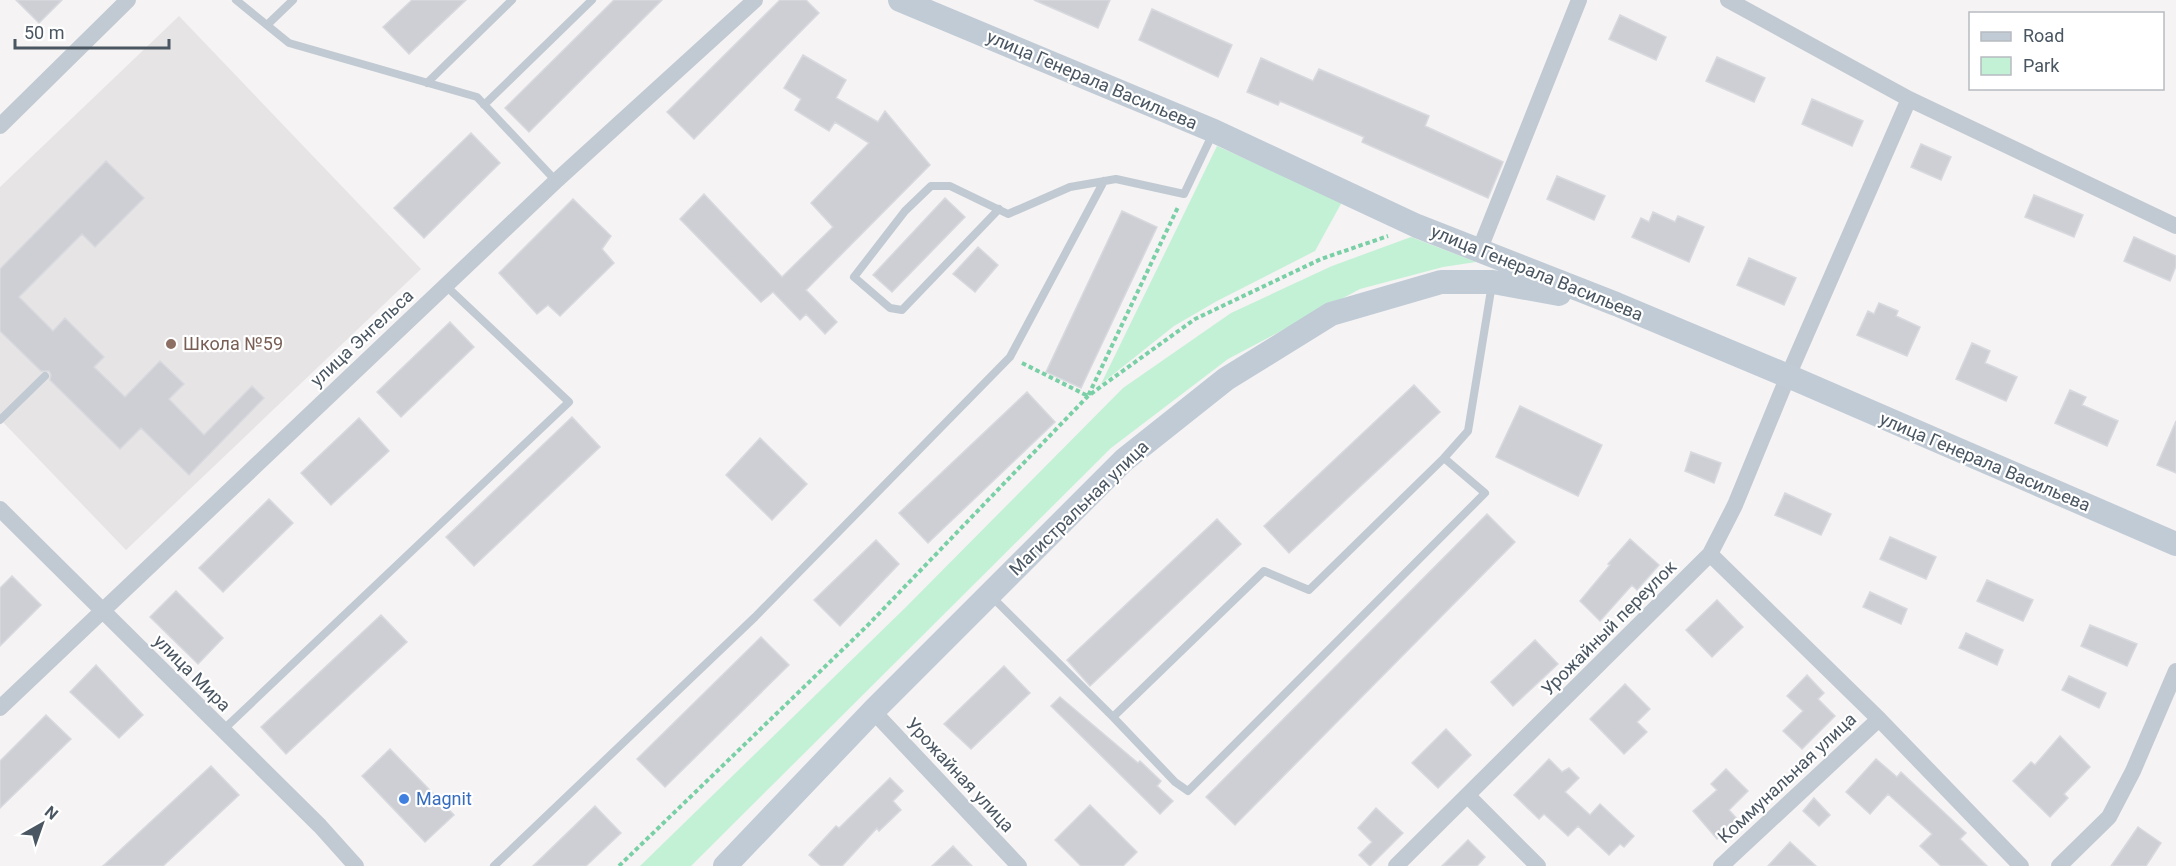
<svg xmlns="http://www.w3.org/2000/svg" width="2176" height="866" viewBox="0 0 2176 866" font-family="Roboto,sans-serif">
<rect width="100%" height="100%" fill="#f5f3f3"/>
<path fill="#e6e4e5" d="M179 16 421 269 126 550 0 419V187Z"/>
<path fill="#c3f1d5" d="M1217 146 1342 202 1315 251 1217 301 1174 326 1101 384Z
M1411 237 1476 262 1443 267 1360 289 1228 359 1111 448 691 866H640L906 607 1123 388 1231 313 1332 266Z"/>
<path fill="#cdcfd5" stroke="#d7d9de" stroke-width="1.5" d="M16 0H62L39 23Z
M412 0H466L409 54 383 27Z
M614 0H662L529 132 505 108Z
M780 0H806L819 13 694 139 667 112Z
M1034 0H1110L1098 28Z
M1152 9 1232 45 1218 77 1139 40Z
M1620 15 1666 37 1656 60 1609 39Z
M803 55 846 80 836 98 878 122 885 111 930 165 806 290 837 322 825 334 806 314 800 320 773 292 761 302 680 219 704 194 782 277 833 227 811 203 869 143 835 122 829 131 795 110 801 99 784 88Z
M1717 57 1765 78 1754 102 1706 81Z
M1261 58 1313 81 1319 69 1429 116 1425 126 1503 162 1488 198 1362 142 1364 137 1280 101 1278 105 1247 92Z
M1812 99 1863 121 1852 146 1802 124Z
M471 133 500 163 424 238 394 208Z
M1921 144 1951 157 1941 180 1911 167Z
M106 161 144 198 95 247 82 234 19 297 53 331 65 318 104 357 94 367 125 397 160 361 184 384 169 399 204 435 252 386 264 398 189 475 141 428 120 449 50 380 51 375 49 371H41L0 331V269Z
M1557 176 1605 196 1594 220 1547 199Z
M2034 195 2083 215 2074 237 2025 217Z
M945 198 965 217 892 292 873 275Z
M573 199 611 236 602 249 614 263 560 316 548 305 537 314 499 273Z
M1122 211 1157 227 1081 388 1046 372Z
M1653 212 1675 222 1678 216 1704 227 1689 262 1632 237 1641 218 1649 222Z
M2134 237 2176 256V266L2170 281 2124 261Z
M978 247 998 265 975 292 953 274Z
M1749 258 1796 278 1784 305 1737 285Z
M1879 303 1898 311 1896 316 1920 327 1907 356 1857 335 1868 311 1874 314Z
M450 322 474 347 401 417 377 392Z
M1972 343 1990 351 1985 363 2017 377 2006 401 1956 379Z
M1414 385 1440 412 1289 553 1264 526Z
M2070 390 2086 397 2082 405 2118 421 2107 446 2055 423Z
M1027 392 1055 422 928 543 899 513Z
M1520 406 1602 445 1578 496 1496 457Z
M572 417 600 447 474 566 446 537Z
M359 418 389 451 331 505 301 473Z
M2176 421V473L2157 465Z
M760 438 807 484 772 520 726 475Z
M1691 452 1721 463 1714 483 1685 471Z
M1785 493 1831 514 1821 535 1775 515Z
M269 499 293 523 223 592 199 568Z
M1487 514 1515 542 1235 825 1206 797Z
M1217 519 1241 544 1090 686 1067 660Z
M1890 537 1936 557 1926 579 1880 559Z
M1630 539 1659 565 1637 590 1632 585 1600 621 1580 601 1610 565 1608 564Z
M876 540 899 564 840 626 814 600Z
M12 576 41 605 0 646V588Z
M1987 580 2033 600 2023 621 1977 601Z
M176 591 223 638 198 664 150 617Z
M1870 592 1907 609 1901 624 1863 607Z
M1717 600 1743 627 1712 657 1686 630Z
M381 615 407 642 286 754 261 727Z
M2090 625 2137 644 2127 666 2081 646Z
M1966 633 2003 650 1997 665 1959 648Z
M761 637 789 665 665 787 637 759Z
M1535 640 1558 664 1513 706 1491 682Z
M96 665 143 715 119 738 70 692Z
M1004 666 1030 693 971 749 944 724Z
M1807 675 1824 693 1818 699 1835 716 1802 749 1783 731 1803 711 1787 696Z
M2069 676 2106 693 2099 708 2062 690Z
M1625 684 1650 709 1637 722 1647 732 1624 754 1590 719Z
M1060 697 1138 763 1140 761 1161 781 1157 786 1173 801 1160 814 1051 706Z
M46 715 71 739 0 808V761Z
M1446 729 1471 755 1438 788 1412 763Z
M2060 736 2090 767 2064 794 2068 798 2050 817 2013 781 2031 762 2035 765Z
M390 749 454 815 425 842 362 776Z
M1549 759 1562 772 1569 768 1579 778 1565 792 1590 815 1600 804 1634 836 1624 847 1620 844 1609 855 1578 826 1568 836 1544 814 1539 819 1514 795Z
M1876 759 1897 777 1901 772 1966 833 1960 839 1987 866H1941L1920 846 1932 834 1888 794 1870 814 1846 792Z
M211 766 239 795 163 866H103Z
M1726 769 1748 791 1729 810 1738 820 1717 839 1693 811 1717 790 1711 784Z
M890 778 903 791 893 801 901 810 879 831 877 828 842 866H821L809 855 836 826 839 828Z
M1814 798 1830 815 1819 826 1803 811Z
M1090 805 1137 852 1123 866H1081L1055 840Z
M595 806 621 833 586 866H533Z
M1376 808 1403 833 1370 866 1359 855 1372 842 1358 828Z
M2138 827 2161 843 2146 866H2111Z
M1468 840 1485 857 1477 866H1442Z
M1790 842 1816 866H1768Z
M953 846 972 866H932Z"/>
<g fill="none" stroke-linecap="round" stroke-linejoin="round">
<path stroke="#7ad0a6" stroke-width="4" stroke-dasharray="4.5 3" stroke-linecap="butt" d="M1022 363 1088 396 1178 207
M619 866 867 626 1088 396 1195 319 1321 259 1388 236"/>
<path stroke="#c1cad2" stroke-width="8" d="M236 0 289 43 477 97 556 181
M267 25 293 0
M427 83 512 0
M484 105 592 0
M999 209 902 310 890 308 854 277 905 211 931 186H950L1008 214 1070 187 1116 179 1184 194 1214 131
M0 420 45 376
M992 597 1113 717 1175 782 1188 791 1485 493 1444 458 1468 431 1492 284
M1113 717 1264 571 1309 590 1444 458
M223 730 569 402 446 286
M494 866 755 617 1010 357 1104 181"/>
<path stroke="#c1cad2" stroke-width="16" d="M1728 0 1909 99 2176 226
M0 126 128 0
M1479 251 1579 0
M0 509 320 826 356 866
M1710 554 1879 719 2021 866
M0 708 556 181 755 0
M873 711 1019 866
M1468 796 1538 866
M1396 866 1710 554 1735 505 1788 376 1909 99
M1721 866 1879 719
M2059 866 2109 817 2133 771 2176 671"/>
<path stroke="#c1cbd6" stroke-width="24" d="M900 0 1214 131 1417 226 1616 304 1788 376 2176 544
M725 866 873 711 1124 460 1226 379 1331 314 1441 282H1493L1559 294"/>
</g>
<circle fill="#8d6e63" stroke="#fff" stroke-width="2" cx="171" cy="344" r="6"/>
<circle fill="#3f7fe0" stroke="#fff" stroke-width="2" cx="404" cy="799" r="6"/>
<g text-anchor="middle" stroke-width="4.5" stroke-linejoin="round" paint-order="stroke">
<g font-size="18" fill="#4a5661" stroke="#fff">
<text transform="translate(1092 80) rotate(23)" y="6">улица Генерала Васильева</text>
<text transform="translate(1537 273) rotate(22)" y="6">улица Генерала Васильева</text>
<text transform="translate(362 338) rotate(-43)" y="6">улица Энгельса</text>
<text transform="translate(1985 462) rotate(23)" y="6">улица Генерала Васильева</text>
<text transform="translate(1079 508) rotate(-44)" y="6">Магистральная улица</text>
<text transform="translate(1609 628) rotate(-45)" y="6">Урожайный переулок</text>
<text transform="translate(192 673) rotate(45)" y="6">улица Мира</text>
<text transform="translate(960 775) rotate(47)" y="6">Урожайная улица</text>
<text transform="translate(1787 778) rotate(-43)" y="6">Коммунальная улица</text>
</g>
<g font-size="18" fill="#785e54" stroke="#fff" text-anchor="start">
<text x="183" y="350">Школа №59</text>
</g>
<g font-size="18" fill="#366cbe" stroke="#fff" text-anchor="start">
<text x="416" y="805">Magnit</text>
</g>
</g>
<rect x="1969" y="12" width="195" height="78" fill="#ffffff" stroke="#b7bbc0" stroke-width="1.5"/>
<rect x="1981" y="32" width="30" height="9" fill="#c1cbd6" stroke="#b7bbc0" stroke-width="1.5"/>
<text x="2023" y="42" font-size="18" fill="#4a5661">Road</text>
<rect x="1981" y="57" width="30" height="18" fill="#c3f1d5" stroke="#b7bbc0" stroke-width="1.5"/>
<text x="2023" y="72" font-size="18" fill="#4a5661">Park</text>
<g transform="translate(42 824) rotate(40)" stroke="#ffffff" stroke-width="4.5" paint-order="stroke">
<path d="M0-4.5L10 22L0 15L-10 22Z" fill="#4a5661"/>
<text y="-9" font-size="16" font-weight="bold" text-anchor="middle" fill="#4a5661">N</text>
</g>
<path d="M15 39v9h154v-9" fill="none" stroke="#4a5661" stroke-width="3"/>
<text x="24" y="39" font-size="18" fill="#4a5661" stroke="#ffffff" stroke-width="4.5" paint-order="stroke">50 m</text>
</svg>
